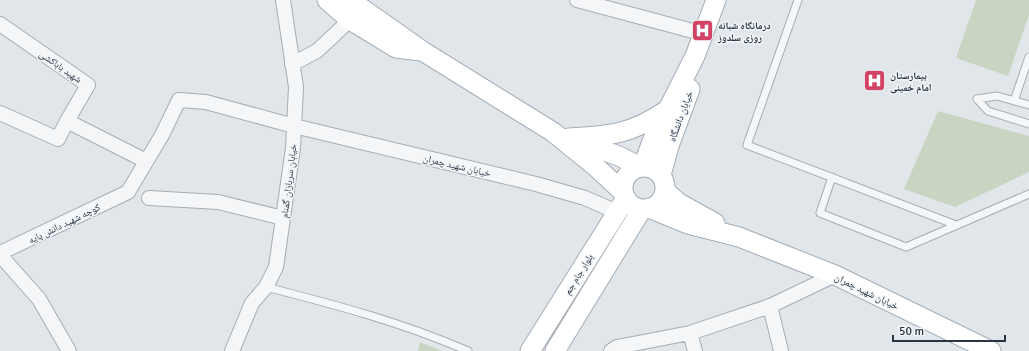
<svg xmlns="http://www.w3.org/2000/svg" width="1029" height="351" viewBox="0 0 1029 351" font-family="Signika,'Noto Naskh Arabic',sans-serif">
<rect width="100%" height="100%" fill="#e1e6ea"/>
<path fill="#c9d5c2" d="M976 0H1029V15L1008 76 956 58Z
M938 111 1029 136V172L955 207 904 189Z
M420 342 442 351H418Z"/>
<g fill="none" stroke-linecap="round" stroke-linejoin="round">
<defs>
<path id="lane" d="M798 0 747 145 956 225
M977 99 988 111 1029 124
M977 99 997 96 1029 105
M1014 101 1029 57
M832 177 820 213 906 247 1029 194
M266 287C336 305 401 322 468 351"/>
<path id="street" d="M577 0 704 34
M0 24 88 85 67 121
M292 64 317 51 350 20
M0 113 58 139 67 121 146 161
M149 198 218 202 283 218
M0 253 128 192 162 135 179 100 206 102 294 126 536 184 585 198 617 212
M0 255 39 299 69 351
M770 306 781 351
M690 333 695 351
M232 351 252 303 266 287 276 267 293 148 296 87 283 0
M611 351 617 347 690 333 770 306 835 275"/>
<path id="secondary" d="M327 0 350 20 396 48 421 51
M350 0 424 52 553 132 595 166 623 192
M568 138C610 136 632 134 667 110
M579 141 621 157 640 167
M643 166 653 139 695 56 716 0
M623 188a21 21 0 1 1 42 0a21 21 0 1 1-42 0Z
M661 175 669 146 690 89
M665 191 679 203 715 223
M649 208 688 224 739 237 835 275 991 351
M530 351 626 198
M555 351 642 209"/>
</defs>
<use href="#lane" stroke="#a6adb5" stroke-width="9"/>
<use href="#street" stroke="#a6adb5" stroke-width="16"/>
<use href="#secondary" stroke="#a6adb5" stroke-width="21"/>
<use href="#lane" stroke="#f4f6f8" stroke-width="7"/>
<use href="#street" stroke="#f4f6f8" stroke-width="14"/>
<use href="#secondary" stroke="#fff" stroke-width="19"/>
</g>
<defs>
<symbol id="hospital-square" viewBox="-11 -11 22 22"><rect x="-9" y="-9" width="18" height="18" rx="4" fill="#d34366" stroke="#f1f5f8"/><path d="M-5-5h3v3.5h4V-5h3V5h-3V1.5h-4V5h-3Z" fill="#fff"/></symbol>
</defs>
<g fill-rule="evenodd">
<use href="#hospital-square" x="690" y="18" width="25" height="25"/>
<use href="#hospital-square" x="862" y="68" width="25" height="25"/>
</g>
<g text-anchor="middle" stroke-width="3" stroke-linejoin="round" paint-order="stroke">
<g font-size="10" font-weight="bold" fill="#293543" stroke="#f1f5f8" text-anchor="start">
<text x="718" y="29">درمانگاه شبانه<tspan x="718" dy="12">روزی سلدوز</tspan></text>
<text x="890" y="79">بیمارستان<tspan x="890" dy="12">امام خمینی</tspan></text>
</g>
<g font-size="10" fill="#293543" stroke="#f1f5f8">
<text transform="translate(61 66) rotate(35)" y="4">شهید باباکشی</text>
<text transform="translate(680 116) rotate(-70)" y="4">خیابان دانشگاه</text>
<text transform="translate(457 165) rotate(13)" y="4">خیابان شهید چمران</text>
<text transform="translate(288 181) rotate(-83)" y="4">خیابان سربازان گمنام</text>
<text transform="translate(64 223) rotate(-26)" y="4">کوچه شهید دانش پایه</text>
<text transform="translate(578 274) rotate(-58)" y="4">بلوار جام جم</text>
<text transform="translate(867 291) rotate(26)" y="4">خیابان شهید چمران</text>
</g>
</g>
<path d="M893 335v6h112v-6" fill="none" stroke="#293543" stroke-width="2"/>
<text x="899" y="335" font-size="12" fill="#293543" stroke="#f1f5f8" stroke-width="3" paint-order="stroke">50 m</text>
</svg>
